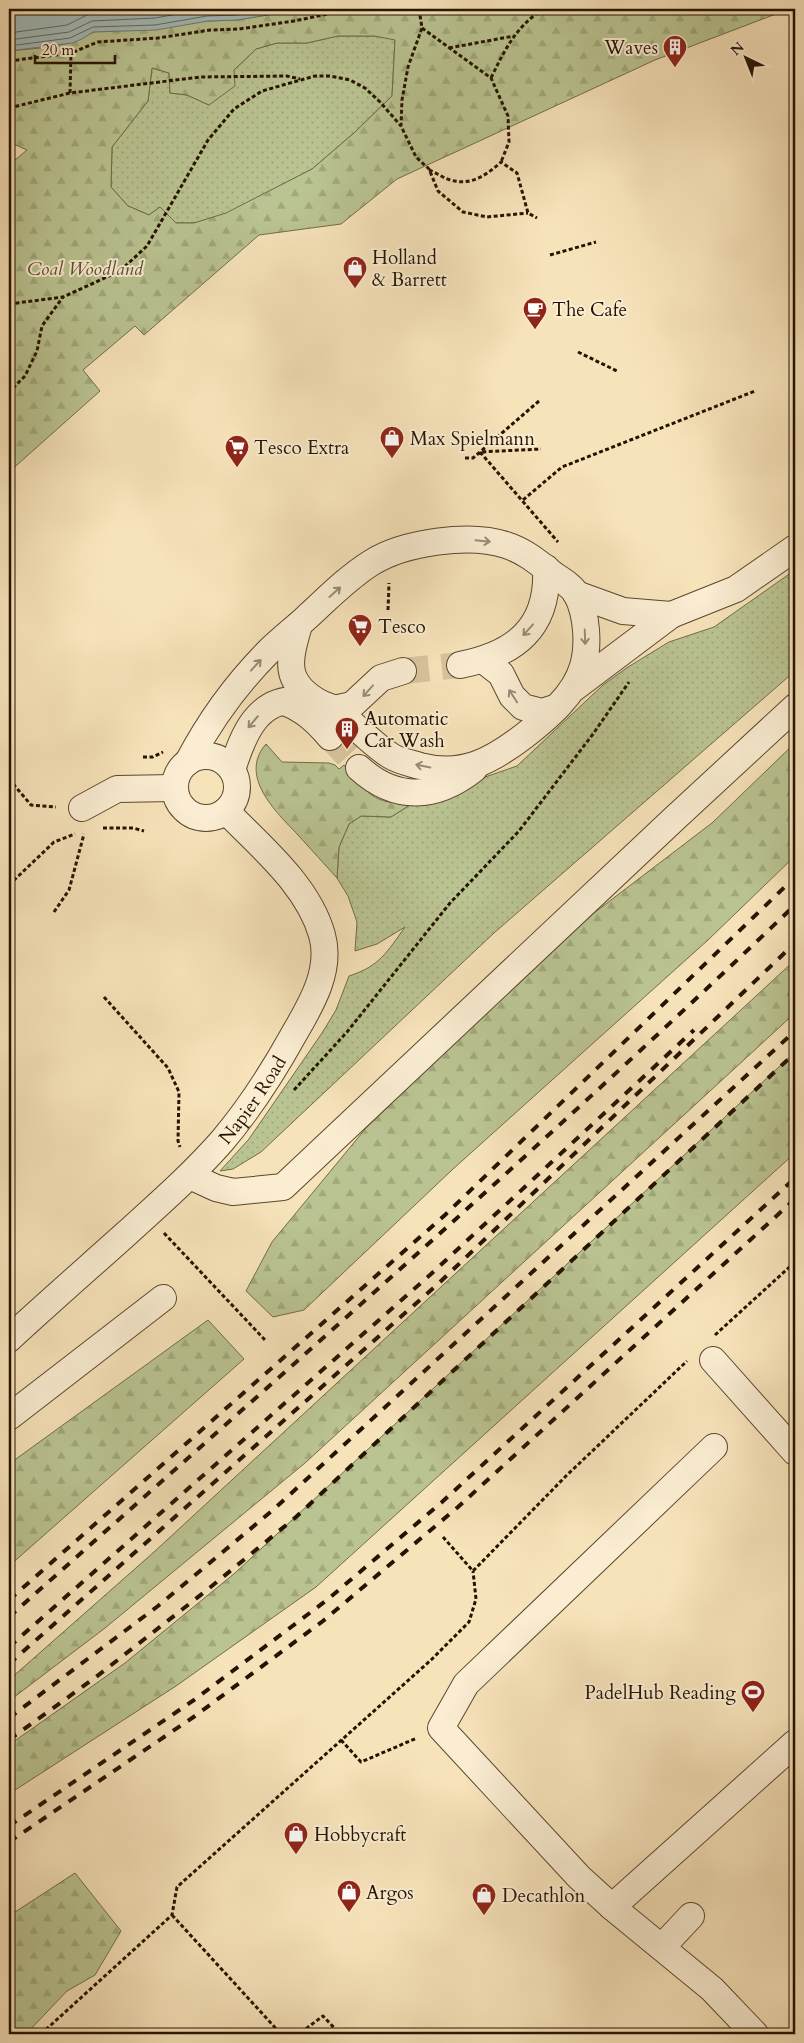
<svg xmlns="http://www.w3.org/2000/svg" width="804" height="2043" viewBox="0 0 804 2043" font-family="Cardo,serif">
<defs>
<pattern id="grass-dots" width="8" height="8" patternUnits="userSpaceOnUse" patternTransform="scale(1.25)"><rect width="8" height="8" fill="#bac492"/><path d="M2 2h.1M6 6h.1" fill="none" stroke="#a0a87c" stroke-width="1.8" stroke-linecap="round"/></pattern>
<pattern id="forest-firs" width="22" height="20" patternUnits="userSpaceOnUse" patternTransform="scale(1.25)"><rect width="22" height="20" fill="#bac492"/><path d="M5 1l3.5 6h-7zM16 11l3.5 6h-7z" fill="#a0a87c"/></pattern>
</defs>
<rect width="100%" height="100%" fill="#f7e3ba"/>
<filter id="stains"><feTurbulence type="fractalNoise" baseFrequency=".004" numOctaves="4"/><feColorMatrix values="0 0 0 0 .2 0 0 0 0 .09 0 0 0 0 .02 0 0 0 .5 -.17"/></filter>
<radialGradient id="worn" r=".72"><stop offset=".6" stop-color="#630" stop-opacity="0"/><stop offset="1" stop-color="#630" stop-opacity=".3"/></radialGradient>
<path fill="url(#grass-dots)" stroke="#706c49" d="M338 36H374L395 39 392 96 354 133 312 169 226 214 194 223H176L160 207 149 215 128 206 111 187 112 147 148 101 152 68 169 73 170 93 187 95 209 105 234 70 256 49 277 43H307Z
M795 570V671L494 933 261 1152 233 1169 220 1171 249 1139 322 1033 336 1010 349 976C380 966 387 952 405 927L377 944 355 951 357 922 348 896 337 878 339 847 349 824 361 816 391 817 413 803 465 788 485 777 517 766 603 685 628 667 669 642 714 627Z"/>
<path fill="url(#forest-firs)" stroke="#706c49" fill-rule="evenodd" d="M304 9H789L655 60 397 179 341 224 259 235 144 335 135 326 83 370 100 391 9 472V165L27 150 9 142V51C37 48 69 48 93 32L208 21 237 20ZM338 36H374L395 40 392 96 354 133 312 169 226 213 194 223H176L160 207 149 215 128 206 111 187 112 147 148 101 152 68 169 73 170 93 187 95 209 105 235 86 234 70 256 49 277 43H307Z
M795 743V856L708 940 453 1169 304 1310 273 1317 246 1291 272 1242 366 1128 569 932 712 823Z
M266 744 282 762 329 763 335 765 339 769 344 765C369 793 371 805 413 803L391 817 361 816 349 824 339 847 337 878C324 864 311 849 298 835 276 812 238 776 266 744Z
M795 960V1013L305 1463 105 1628 9 1701V1680L154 1552Z
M795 1052V1153L316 1587 176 1686 9 1794V1745L125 1663 235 1573Z
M208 1320 244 1359 9 1566V1464Z
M75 1873 121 1931 95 1975 67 1991 26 2034H9V1916Z"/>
<path fill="#a2bbbb" stroke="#707870" d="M9 9H304L237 20 208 21 156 30 93 32 82 39 72 43 9 51Z"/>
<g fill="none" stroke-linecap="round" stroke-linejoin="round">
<path stroke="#64675e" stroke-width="1" d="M9 33 67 25 91 13 166 9
M9 40 69 32 92 21 155 18 206 9H239
M9 46 70 38 93 27 155 25 207 16 237 15 275 9"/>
<path stroke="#d8c49e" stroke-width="26" stroke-dasharray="26 13" stroke-linecap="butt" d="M403 671 460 665
M330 737 359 768"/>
<defs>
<g id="minor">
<path d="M576 594 623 611 671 615"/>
<path d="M299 625C289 660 282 682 320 703"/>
<path d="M483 660 501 674 512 696 523 707 542 712 555 708"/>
<path d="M460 665C515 654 549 628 546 568"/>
<path d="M574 688 671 615 736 589 795 548"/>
<path d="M284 702C304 709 317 722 330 737"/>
<path d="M334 709 352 705 381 678 403 671"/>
<circle cx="206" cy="787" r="31"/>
<path d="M188 762C210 720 237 683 270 650 281 639 293 630 305 619 326 600 347 578 371 563 404 542 470 533 506 545 525 551 539 563 554 575 562 580 573 587 577 595 587 615 589 645 583 666 575 695 547 718 524 736 491 761 463 777 420 766 410 763 399 761 391 756 370 743 355 724 335 710 325 703 313 701 301 700 257 697 243 735 232 770"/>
<path d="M359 768C396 802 436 799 474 769"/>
<path d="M82 808 117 789 174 788"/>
<path d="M190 1176 216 1188 233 1192 283 1187 675 818 795 707"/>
<path id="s1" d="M9 1339C48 1303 88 1268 127 1233 160 1203 193 1174 222 1141 250 1108 273 1072 294 1034 311 1005 332 970 322 935 308 885 261 847 226 811"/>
<path d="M713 1360 795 1452"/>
<path d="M9 1417 163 1298"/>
<path d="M612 1907 579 1877 441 1728 466 1684 714 1447"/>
<path d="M662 1947 691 1916"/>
<path d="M755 2034 712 1989 612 1907 795 1743"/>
</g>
</defs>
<use href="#minor" stroke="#5a472e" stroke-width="28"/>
<path stroke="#251300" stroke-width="3" stroke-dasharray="4 2.5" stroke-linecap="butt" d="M419 9 422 28 408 67 402 100 401 126 416 157 429 169 438 191 463 212 487 217 528 213
M422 28 491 78 508 116 509 142 501 162
M449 48 514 36
M9 61 71 53 98 42 158 38 210 30 239 29 294 21 352 9
M491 78C505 49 516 27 543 9
M70 93 71 53
M9 108 70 93 200 77 287 76 300 79
M429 170C437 173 446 180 455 181 473 185 489 173 501 162L517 173 528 213 537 218
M550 255 596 242
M9 304 63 297 120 271 147 246 208 140 234 109 262 91 315 76H330L350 80 365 88 380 102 401 126
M578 352 617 371
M539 401 480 452 558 542
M9 420 12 389 25 376 37 351 42 326 63 297
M465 458H473L480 452 541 449
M523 500 562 467 755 391
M388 610 389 583
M143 757H153L163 752
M9 779 31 805 56 807
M103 828H133L144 831
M9 885 54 842 75 834
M54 912 69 890 84 834
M104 997 168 1068 179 1092 178 1141 180 1147
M294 1090 347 1032 450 903 519 831 593 734 629 682
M164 1233 265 1340
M715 1335 795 1262
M443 1537 473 1571 566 1476 687 1361
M341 1740 361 1762 417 1738
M172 1915 281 2034
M41 2034 172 1915 177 1887 431 1660 469 1622 476 1599 473 1571
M281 2034 303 2031 323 2016 340 2034"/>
<use href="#minor" stroke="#faedd2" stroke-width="26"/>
<path stroke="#251300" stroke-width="4" stroke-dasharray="9 9" stroke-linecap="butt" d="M9 1600 445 1215 795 877
M9 1617C273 1382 540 1149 795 905
M9 1647 431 1274 694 1030
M9 1664 439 1283 795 943
M9 1718 158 1606 273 1510 795 1031
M9 1740 96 1677 207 1590 296 1517 795 1053
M9 1826 194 1700 327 1600 442 1502 795 1178
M9 1842 195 1716 323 1621 458 1507 795 1199"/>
</g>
<defs><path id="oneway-shaft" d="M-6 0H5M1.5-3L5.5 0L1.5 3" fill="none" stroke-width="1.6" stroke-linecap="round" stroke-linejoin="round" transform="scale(1.25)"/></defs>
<g stroke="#9a8b74">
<use href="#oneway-shaft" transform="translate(483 541) rotate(6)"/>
<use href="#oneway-shaft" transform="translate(335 592) rotate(-42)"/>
<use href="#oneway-shaft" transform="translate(528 630) rotate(132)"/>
<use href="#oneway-shaft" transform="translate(585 637) rotate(88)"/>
<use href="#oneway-shaft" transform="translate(256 665) rotate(-48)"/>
<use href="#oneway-shaft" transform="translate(368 691) rotate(132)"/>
<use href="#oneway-shaft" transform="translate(513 696) rotate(-123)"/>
<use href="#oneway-shaft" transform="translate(253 722) rotate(130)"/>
<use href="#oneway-shaft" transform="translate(423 766) rotate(-169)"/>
</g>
<defs>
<symbol id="building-pin" viewBox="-11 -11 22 30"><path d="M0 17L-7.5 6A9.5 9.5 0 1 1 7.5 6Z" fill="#8f2418" stroke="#faedd2"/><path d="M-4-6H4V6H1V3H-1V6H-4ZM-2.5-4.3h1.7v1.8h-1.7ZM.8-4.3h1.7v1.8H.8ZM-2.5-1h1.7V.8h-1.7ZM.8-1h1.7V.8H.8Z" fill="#fff"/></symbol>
<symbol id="shop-pin" viewBox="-11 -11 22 30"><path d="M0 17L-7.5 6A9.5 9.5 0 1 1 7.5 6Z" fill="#8f2418" stroke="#faedd2"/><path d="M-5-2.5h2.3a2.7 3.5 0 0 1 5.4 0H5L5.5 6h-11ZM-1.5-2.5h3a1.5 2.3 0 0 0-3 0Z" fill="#fff"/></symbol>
<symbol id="cafe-pin" viewBox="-11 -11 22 30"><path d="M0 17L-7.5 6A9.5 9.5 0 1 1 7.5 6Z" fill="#8f2418" stroke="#faedd2"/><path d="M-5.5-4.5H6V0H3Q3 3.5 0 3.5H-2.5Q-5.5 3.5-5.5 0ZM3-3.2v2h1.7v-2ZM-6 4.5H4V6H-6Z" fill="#fff"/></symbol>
<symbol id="supermarket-pin" viewBox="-11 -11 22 30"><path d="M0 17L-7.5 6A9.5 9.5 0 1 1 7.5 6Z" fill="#8f2418" stroke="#faedd2"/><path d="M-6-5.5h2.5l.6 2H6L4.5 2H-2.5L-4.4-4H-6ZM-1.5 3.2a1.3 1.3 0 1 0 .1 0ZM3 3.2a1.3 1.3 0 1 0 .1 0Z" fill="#fff"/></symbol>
<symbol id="stadium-pin" viewBox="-11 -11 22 30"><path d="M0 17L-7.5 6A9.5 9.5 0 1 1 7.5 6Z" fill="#8f2418" stroke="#faedd2"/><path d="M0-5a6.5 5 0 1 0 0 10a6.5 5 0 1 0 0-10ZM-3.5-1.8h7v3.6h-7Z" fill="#fff"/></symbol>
</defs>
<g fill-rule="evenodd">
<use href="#building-pin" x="661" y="33" width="28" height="38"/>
<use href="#shop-pin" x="341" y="254" width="28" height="38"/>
<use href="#cafe-pin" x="521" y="295" width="28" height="38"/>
<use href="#shop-pin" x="378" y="424" width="28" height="38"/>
<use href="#supermarket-pin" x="223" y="433" width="28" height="38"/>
<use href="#supermarket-pin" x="346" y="612" width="28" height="38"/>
<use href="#building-pin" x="333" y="715" width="28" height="38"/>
<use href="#stadium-pin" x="739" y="1678" width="28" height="38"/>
<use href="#shop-pin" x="282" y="1820" width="28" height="38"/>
<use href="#shop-pin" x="335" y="1878" width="28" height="38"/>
<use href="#shop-pin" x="470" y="1881" width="28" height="38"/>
</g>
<g text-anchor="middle" stroke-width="4" stroke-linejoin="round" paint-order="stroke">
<g font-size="19" fill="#251300" stroke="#faedd2" text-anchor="start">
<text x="658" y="54" text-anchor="end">Waves</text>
<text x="372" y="264">Holland<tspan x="372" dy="22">&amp; Barrett</tspan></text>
<text x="552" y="316">The Cafe</text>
<text x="410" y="445">Max Spielmann</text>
<text x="254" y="454">Tesco Extra</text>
<text x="378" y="633">Tesco</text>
<text x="364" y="725">Automatic<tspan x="364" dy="22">Car Wash</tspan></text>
<text x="736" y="1699" text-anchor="end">PadelHub Reading</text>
<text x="314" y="1841">Hobbycraft</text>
<text x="366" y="1899">Argos</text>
<text x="502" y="1902">Decathlon</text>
</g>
<g font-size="19" font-style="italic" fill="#595133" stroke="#faedd2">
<text x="85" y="275">Coal Woodland</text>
</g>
<g font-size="19" fill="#251300" stroke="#faedd2">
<text dy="7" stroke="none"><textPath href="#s1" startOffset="342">Napier Road</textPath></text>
</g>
</g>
<rect width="804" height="2043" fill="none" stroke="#f7e3ba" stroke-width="30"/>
<rect x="10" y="10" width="784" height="2023" fill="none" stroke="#251300" stroke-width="2.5"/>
<rect x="15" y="15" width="774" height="2013" fill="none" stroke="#251300"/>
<g transform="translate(746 58) rotate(317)" stroke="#faedd2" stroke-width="4" paint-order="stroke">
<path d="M0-4L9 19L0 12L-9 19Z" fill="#251300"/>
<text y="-8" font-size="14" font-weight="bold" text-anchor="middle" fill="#251300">N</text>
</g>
<path d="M35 55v8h80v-8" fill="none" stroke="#251300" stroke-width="2.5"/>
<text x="42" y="55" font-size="15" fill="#251300" stroke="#faedd2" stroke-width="4" paint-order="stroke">20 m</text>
<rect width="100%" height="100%" filter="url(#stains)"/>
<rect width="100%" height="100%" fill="url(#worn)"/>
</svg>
